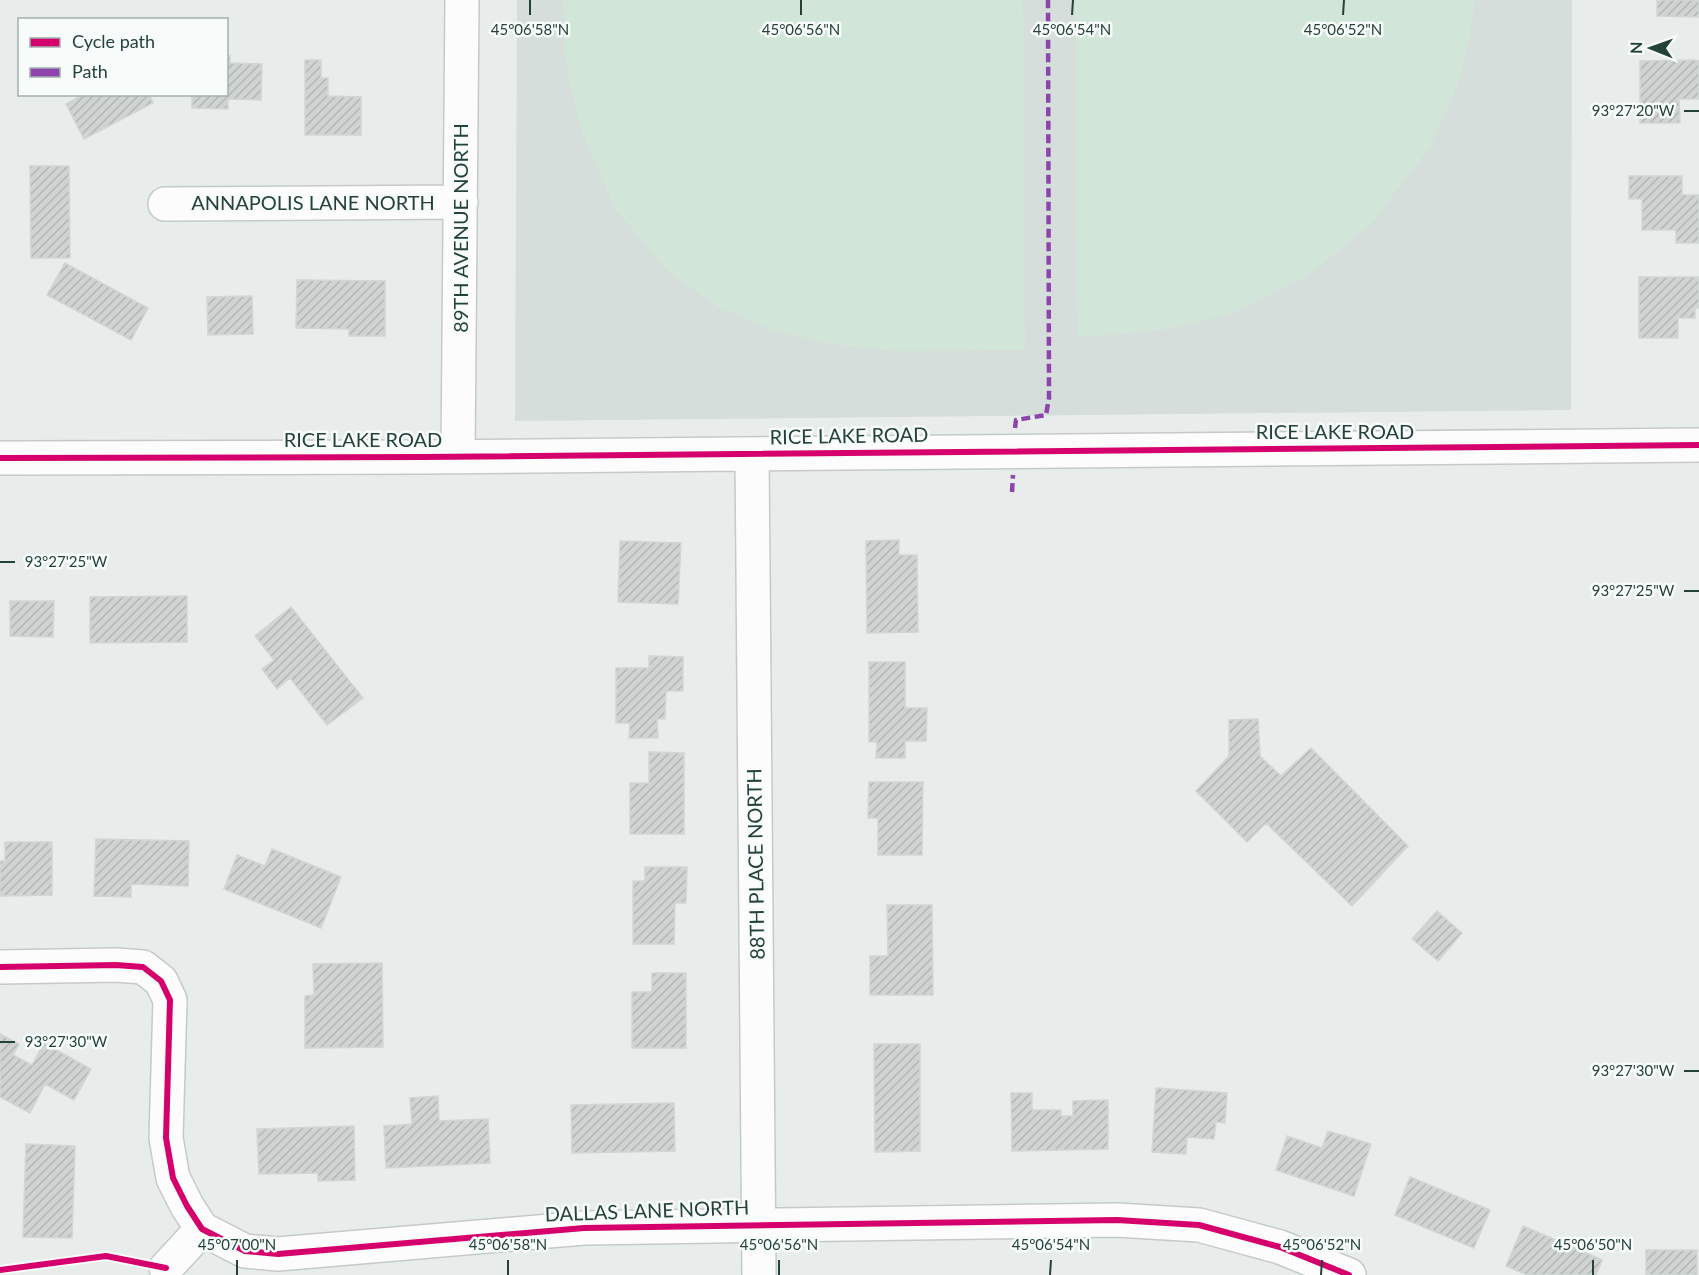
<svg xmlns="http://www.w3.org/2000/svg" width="1699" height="1275" viewBox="0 0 1699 1275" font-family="Lato,sans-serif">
<defs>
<pattern id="building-hatch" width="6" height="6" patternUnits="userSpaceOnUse" patternTransform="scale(1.5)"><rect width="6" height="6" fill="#cfd4d2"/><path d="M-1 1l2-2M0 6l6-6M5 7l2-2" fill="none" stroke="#b2b7b5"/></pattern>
</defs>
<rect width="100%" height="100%" fill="#e8edeb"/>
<path fill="#d6dedb" d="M517 0H1572L1571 410 515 421Z"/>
<path fill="#d1e6d8" d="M563 0H1023L1025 350 895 351 832 344 773 330 718 307 669 272 616 210 580 127 564 53Z
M1075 0H1475L1469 40 1458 84 1430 147 1372 223 1308 275 1240 310 1203 321 1165 329 1125 334 1077 336Z"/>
<path fill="url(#building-hatch)" stroke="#d1d6d4" stroke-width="1.5" d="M1657 0H1699V17L1657 16Z
M226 56H230V63L262 64 261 100 228 99V109L192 108V94H226Z
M305 60H321V78H328V96L361 97V135H305Z
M1694 60 1699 61V99H1679L1680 123H1640V61Z
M84 94H149L153 103 84 139 66 104Z
M30 166H69L70 258H31Z
M1629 176H1682V195H1699V243H1676V230H1642V199H1629Z
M65 263 148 308 131 340 47 295Z
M1639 277H1699V308H1695V318H1678V338H1639Z
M297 280 385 281V336H349V329L296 328Z
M252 296 253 334 208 335 207 297Z
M899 540V555H917L918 632 867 633 866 541Z
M620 541 681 543 678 604 618 602Z
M187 596V642L90 643V597Z
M10 601H54L53 637 10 636Z
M291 607 363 698 327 725 290 678 277 689 262 669 274 660 255 636Z
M649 656 683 657V691H666L665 719H657L658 738H629L630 723H616V668H649Z
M869 662H905V708H927L926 741H905V758H876L877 742H869Z
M1258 719 1260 756 1281 776 1311 748 1408 846 1352 906 1266 823 1247 842 1196 791 1229 756V720Z
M649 752 684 753V834H630V783H649Z
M869 782H923L922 855H878V818H868Z
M96 839 189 841 188 886 131 884V897L94 896Z
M5 842H52V895L0 896V861H5Z
M272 849 341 877 321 928 224 889 237 855 265 866Z
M645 867H687L686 903H675L674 944H633V881H645Z
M887 905H932L933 995H870V956H888Z
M1437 911 1462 933 1438 961 1412 939Z
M382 963 383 1047 305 1048V996L314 995 313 964Z
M652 973H686V1048H632V992H652Z
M0 1034 19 1044 13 1055 32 1065 44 1043 91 1069 74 1100 45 1084 30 1113 0 1097Z
M874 1044H920V1151L875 1152Z
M1156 1088 1227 1093 1225 1123 1216 1122 1214 1139 1187 1137 1186 1154 1152 1152Z
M1011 1093H1032V1110H1061V1116H1073V1101L1108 1100V1149L1012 1151Z
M438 1096 439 1121 488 1119 490 1163 386 1168 384 1126 412 1124 410 1098Z
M674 1103 675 1151 572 1153 571 1105Z
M354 1126 355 1180 318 1181V1173L259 1174 257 1129Z
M1328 1131 1371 1144 1354 1196 1276 1170 1287 1136 1322 1148Z
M26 1144 75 1146 72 1238 23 1237Z
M1410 1177 1490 1210 1474 1248 1395 1215Z
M1523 1226 1602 1260 1596 1275H1527L1506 1266Z
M1646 1250H1697V1275H1646Z"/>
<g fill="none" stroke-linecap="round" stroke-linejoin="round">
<defs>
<path id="minor" d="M165 204 461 202
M752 454 759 1275
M458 456 462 0
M0 458 422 457 1699 445
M0 967 116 965 143 967 161 981 170 1000 166 1138 173 1178 187 1206 202 1229 245 1251 278 1254 584 1228 1117 1220 1199 1225 1280 1247 1349 1275
M166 1268 202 1229"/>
</defs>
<use href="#minor" stroke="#c5cac8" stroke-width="36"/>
<use href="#minor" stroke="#fcfcfc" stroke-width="33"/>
<path stroke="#8e44ad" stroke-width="4.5" stroke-dasharray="9 4.5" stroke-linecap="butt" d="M1015 428 1016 420 1046 415 1049 398 1048 0
M1012 492 1013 475"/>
<defs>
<path id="cycleway" d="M0 458 422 457 1699 445
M0 967 116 965 143 967 161 981 170 1000 166 1138 173 1178 187 1206 202 1229 245 1251 278 1254 584 1228 1117 1220 1199 1225 1280 1247 1349 1275
M0 1270 106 1256 166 1268"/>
</defs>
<use href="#cycleway" stroke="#f7fbf9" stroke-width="10"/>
<use href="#cycleway" stroke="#d6006c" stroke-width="6"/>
</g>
<path fill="none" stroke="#24423a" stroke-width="2" d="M530 15V0M801 15V0M1072 15 1073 0M1343 15 1344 0M1684 111H1699M0 562H15M1684 591H1699M0 1042H15M1684 1071H1699M237 1275V1260M508 1275V1260M779 1275V1260M1050 1275 1051 1260M1321 1275 1322 1260M1593 1275V1260"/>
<g text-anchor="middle" stroke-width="5" stroke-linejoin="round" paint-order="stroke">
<g font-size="20" fill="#24423a" stroke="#f7fbf9">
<text x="313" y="210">ANNAPOLIS LANE NORTH</text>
<text transform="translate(461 228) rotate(-90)" y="7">89TH AVENUE NORTH</text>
<text x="1335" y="439">RICE LAKE ROAD</text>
<text transform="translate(849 436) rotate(-1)" y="7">RICE LAKE ROAD</text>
<text x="363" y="447">RICE LAKE ROAD</text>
<text transform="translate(756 864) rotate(-91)" y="7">88TH PLACE NORTH</text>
<text transform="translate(647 1211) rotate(-2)" y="7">DALLAS LANE NORTH</text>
</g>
</g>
<g font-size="15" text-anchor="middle" fill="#24423a" stroke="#f7fbf9" stroke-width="5" stroke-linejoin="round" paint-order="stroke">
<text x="530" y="35">45°06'58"N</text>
<text x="801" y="35">45°06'56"N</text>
<text x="1072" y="35">45°06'54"N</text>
<text x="1343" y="35">45°06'52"N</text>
<text x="1633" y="116">93°27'20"W</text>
<text x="66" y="567">93°27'25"W</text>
<text x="1633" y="596">93°27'25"W</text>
<text x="66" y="1047">93°27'30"W</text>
<text x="1633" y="1076">93°27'30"W</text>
<text x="237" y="1250">45°07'00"N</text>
<text x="508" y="1250">45°06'58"N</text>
<text x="779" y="1250">45°06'56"N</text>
<text x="1051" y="1250">45°06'54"N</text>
<text x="1322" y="1250">45°06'52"N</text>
<text x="1593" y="1250">45°06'50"N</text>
</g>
<rect x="18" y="18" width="210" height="78" fill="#f7fbf9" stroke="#a3b1ad" stroke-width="1.5"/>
<rect x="30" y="38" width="30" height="9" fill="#d6006c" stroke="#a3b1ad" stroke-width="1.5"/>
<text x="72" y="48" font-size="18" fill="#24423a">Cycle path</text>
<rect x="30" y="68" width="30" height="9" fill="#8e44ad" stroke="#a3b1ad" stroke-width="1.5"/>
<text x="72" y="78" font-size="18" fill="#24423a">Path</text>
<g transform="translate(1651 48) rotate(271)" stroke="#f7fbf9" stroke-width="4.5" paint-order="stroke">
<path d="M0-4.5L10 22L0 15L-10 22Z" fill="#24423a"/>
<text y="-9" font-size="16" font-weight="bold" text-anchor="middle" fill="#24423a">N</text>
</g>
</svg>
